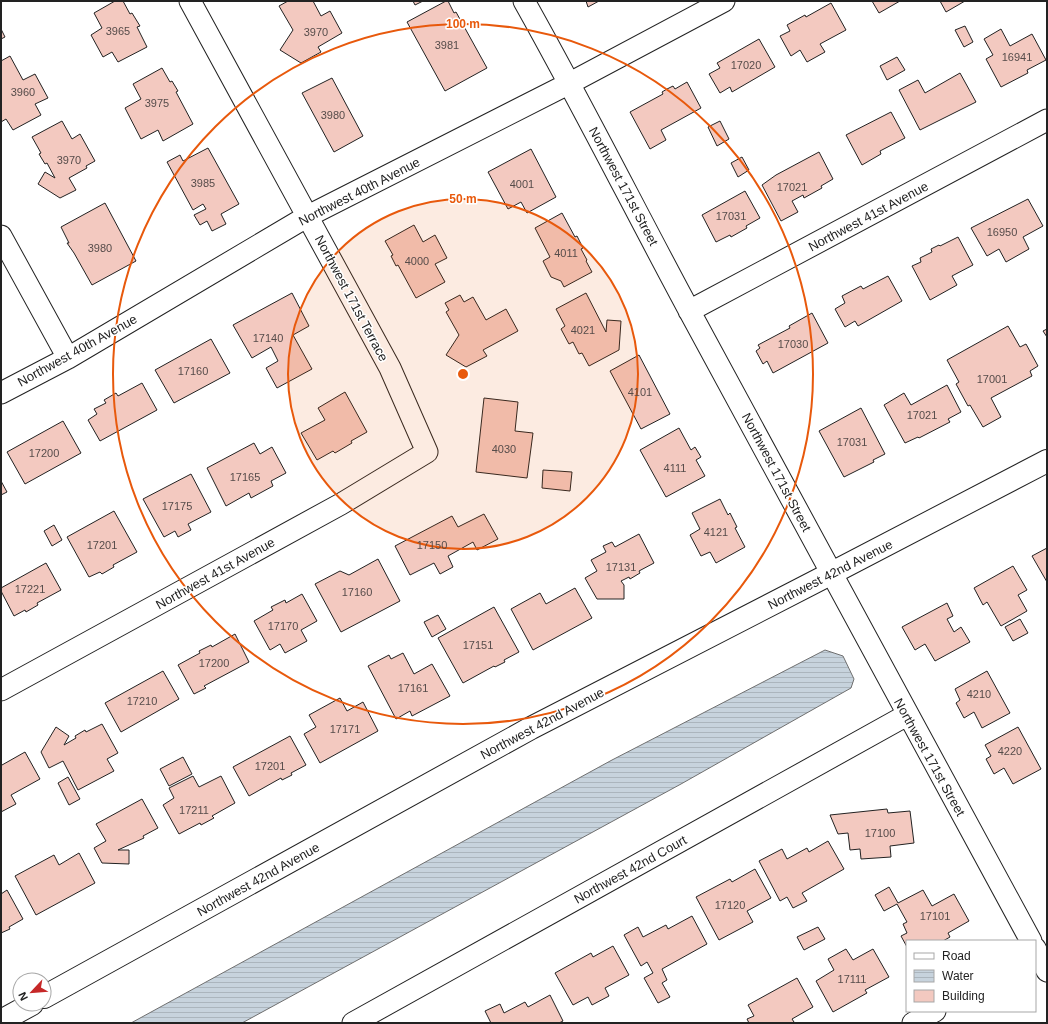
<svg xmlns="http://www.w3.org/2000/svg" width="1048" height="1024" viewBox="0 0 1048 1024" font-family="Helvetica,sans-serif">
<defs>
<pattern id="water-rules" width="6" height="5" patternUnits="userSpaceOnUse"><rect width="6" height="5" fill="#c7d3dd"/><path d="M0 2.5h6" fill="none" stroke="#abb5bd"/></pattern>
</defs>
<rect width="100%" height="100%" fill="#fff"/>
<path fill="url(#water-rules)" stroke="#6f6f6f" d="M825 650 843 656 854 679 851 688 681 784 242 1023H131L612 760Z"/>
<path fill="#f3c9c0" stroke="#222" d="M115 1H123L130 14 132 13 140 26 137 27 147 47 118 62 112 52 103 57 91 35 102 28 94 13Z
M288 1H313L321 16 330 11 342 33 318 47 321 52 301 63 280 50 293 30 279 6Z
M413 1H423L415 5Z
M446 1H448L454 13 456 12 487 68 445 91 407 22Z
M586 1H599L588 7Z
M872 1H900L879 13Z
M940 1H965L946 12Z
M831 3 846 30 820 44 825 52 807 62 800 50 791 56 780 36 790 31 787 25 805 15 806 17Z
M965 26 973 42 964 47 955 30Z
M1 29 5 37 1 39Z
M1001 29 1010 46 1032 34 1046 60 1027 70 1028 73 1001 87 986 59 993 55 984 39Z
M759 39 775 67 732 92 730 87 720 93 709 74 720 68 717 63Z
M10 56 23 80 35 74 48 98 35 104 41 115 13 130 6 119 1 122V61Z
M897 57 905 70 887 80 880 66Z
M162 68 170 82 172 81 178 91 176 92 193 124 163 141 158 130 141 139 125 108 141 99 133 84Z
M960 73 976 102 920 130 899 90 918 80 925 93Z
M332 78 363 136 334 152 302 93Z
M687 82 701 108 661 130 666 140 650 149 630 112 663 94 662 92 667 89 673 86 675 89Z
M891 112 905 138 880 151 881 154 862 165 846 135Z
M62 121 72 139 80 134 95 161 86 166 87 168 69 178 76 190 60 198 38 184 45 172 55 178 47 163 45 164 39 154 41 153 32 137Z
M720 121 729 139 717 146 708 127Z
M208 148 239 204 221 214 226 224 212 231 207 221 200 225 194 215 206 209 203 204 193 210 167 162 180 155 183 161Z
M531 149 556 197 527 213 521 202 508 209 488 172Z
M819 152 833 179 821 186 822 188 804 198 803 195 792 201 798 212 781 221 762 185 776 175Z
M742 157 749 170 738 177 731 163Z
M745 191 760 218 746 226 747 228 731 237 730 235 716 242 702 215Z
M1028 199 1043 226 1023 237 1029 249 1006 262 999 249 987 256 971 228Z
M105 203 136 261 92 285 74 253 67 243H69L61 227Z
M562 213 575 237 577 236 583 248 581 249 587 260 586 261 592 272 564 287 561 281 551 277 543 261 550 257 535 228Z
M414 225 423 242 435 235 447 258 435 264 445 282 416 298 398 265 396 266 391 256 393 255 385 241Z
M958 237 973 265 952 276 957 285 930 300 912 266 921 262 920 258 932 252 931 249 939 245 940 246Z
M888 276 902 301 858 326 855 321 845 327 835 309 845 303 842 296 861 286 863 289Z
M292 293 309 326 293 335 312 369 277 388 266 368 278 361 271 347 252 358 233 325Z
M586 293 606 332 607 320 621 321 619 350 589 366 582 353 579 354 573 342 569 344 561 329 565 326 556 309Z
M460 295 464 302 473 297 486 320 506 309 518 331 483 350 487 356 466 367 446 355 459 335 446 312 449 310 445 303Z
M812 313 828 343 773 373 767 361 763 364 756 351 760 348 758 345 790 328 789 326Z
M1008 326 1020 347 1026 344 1038 366 1030 371 1032 376 991 398 1001 417 983 427 970 405 968 406 956 384 959 382 947 360Z
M1047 329V337L1043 331Z
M211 339 230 373 174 403 155 370Z
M639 355 670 414 641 429 610 371Z
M142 383 157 410 100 441 88 420 97 414 94 409 106 403 104 400 116 393 118 396Z
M947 385 961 412 948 419 950 422 919 438 918 437 905 443 884 405 904 393 911 405Z
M345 392 367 432 351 441 352 443 335 453 333 451 317 460 301 433 325 420 318 408Z
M484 398 518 402 515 431 533 433 527 478 476 472Z
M861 408 885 454 873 460 874 462 844 477 819 431Z
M63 421 81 453 25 484 7 452Z
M679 428 691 450 695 447 701 457 696 460 705 476 666 497 640 450Z
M254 443 260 454 272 447 286 473 271 481 273 486 251 498 249 493 226 506 207 468Z
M543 470 572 472 570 491 542 488Z
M191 474 211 512 188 524 191 530 178 537 175 531 164 537 143 499Z
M1 481 7 492 1 495Z
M720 499 728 515 730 513 737 527 735 528 745 547 716 563 710 552 701 556 690 535 700 529 692 513Z
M114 511 137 552 113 565 114 567 102 574 100 572 89 577 67 537Z
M484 514 498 539 477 550 473 542 448 556 453 567 440 574 434 563 410 575 395 546 452 516 458 527Z
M54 525 62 540 52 546 44 531Z
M639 534 654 563 639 571 640 573 630 579 629 577 621 581 624 585V599H597L585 578 597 571 591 560 606 552 603 546 612 542 615 547Z
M1047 548V582L1032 556Z
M378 559 400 601 341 632 315 584 340 571 349 575Z
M46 563 61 590 37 603 38 605 26 612 25 610 14 616 1 591V588Z
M1013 566 1027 590 1018 595 1027 611 1001 626 987 602 983 605 974 588Z
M575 588 592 618 533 650 511 609 540 593 546 604Z
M302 594 317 621 301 630 307 641 285 653 280 644 270 650 254 621 273 610 271 607 285 600 286 603Z
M947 603 953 616 947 619 954 632 961 627 970 642 935 661 925 644 915 650 902 627Z
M494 607 519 652 504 660 505 662 495 667 494 666 463 683 438 638Z
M438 615 446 629 432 637 424 622Z
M1020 619 1028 633 1013 641 1005 627Z
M235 634 249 662 204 686 206 688 194 694 178 665 200 653 199 651 211 645 212 647Z
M403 653 414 674 432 664 450 696 412 716 410 711 396 719 368 666 389 655 391 659Z
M163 671 179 699 121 732 105 703Z
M987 671 1010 713 982 728 974 712 964 718 956 703 960 700 955 689Z
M340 698 347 711 363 702 378 731 320 763 304 734 316 727 309 715Z
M102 724 118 753 107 759 114 771 78 790 63 761 49 768 41 752 56 727 69 736 64 745 76 738 75 736 85 730 86 732Z
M1018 727 1041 769 1013 784 1004 768 994 774 986 759 991 756 985 745Z
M290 736 306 765 291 773 292 775 282 780 281 778 249 796 233 767Z
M25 752 40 779 11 795 16 804 1 812V764L2 765Z
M183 757 192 774 169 786 160 769Z
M193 776 199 787 221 776 235 803 212 816 214 818 201 825 200 823 179 834 163 805 174 798 169 788Z
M68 777 80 799 69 805 58 783Z
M142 799 158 828 143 836 144 838 118 850H129V864L102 863 94 848 106 841 96 824Z
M887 809 888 813 910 811 914 843 890 846 891 857 861 859 860 849 850 850 848 833 838 834 830 815Z
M828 841 844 869 802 893 807 901 793 908 787 897 780 901 759 861 782 849 787 859 807 848 809 852Z
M79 853 95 883 36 915 15 876 54 855 59 865Z
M755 869 771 898 747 911 753 922 719 940 696 897 730 879 732 882Z
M889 887 898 903 923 890 932 906 954 894 969 921 948 933 950 937 943 941H907V947L901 936 907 933 903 924 907 922 897 904 884 911 875 895Z
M7 890 23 919 9 927 10 929 1 933V894Z
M692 916 707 944 662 969 667 980 662 983 670 997 658 1003 644 978 653 973 647 962 641 966 624 935 638 927 643 937 666 925 668 929Z
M818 927 825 939 804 950 797 937Z
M613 946 629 975 605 988 609 996 592 1005 588 997 573 1005 555 973 591 953 593 957Z
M846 949 853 960 873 949 889 977 865 990 867 993 833 1012 816 981 834 970 828 959Z
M797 978 813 1007 792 1019 794 1022 792 1023H749L747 1019 754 1016 748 1005Z
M550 995 563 1021 559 1023H491L485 1011 500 1004 504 1013 525 1002 528 1007Z"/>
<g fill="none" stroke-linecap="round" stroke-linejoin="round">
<defs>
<path id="street" d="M524 1C582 104 635 210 691 314 804 523 917 732 1031 941
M1 236 68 358
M689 311 1047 120
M1 393 68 358 308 216 570 83 724 1
M1 690 341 504 427 452 390 368 190 1
M1035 948 1047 971
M353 1023 907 715
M913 1023 935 1011"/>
<path id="secondary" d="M44 997 531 728 832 573 1047 461
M1 1021 32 1004"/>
</defs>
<use href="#street" stroke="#222" stroke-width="23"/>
<use href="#secondary" stroke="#222" stroke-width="24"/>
<use href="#street" stroke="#fff" stroke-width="21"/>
<use href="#secondary" stroke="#fff" stroke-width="22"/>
</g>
<circle cx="463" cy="374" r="175" fill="#e8590c" fill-opacity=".12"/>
<g fill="none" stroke="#e8590c" stroke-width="2">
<circle cx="463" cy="374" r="175"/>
<circle cx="463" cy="374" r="350"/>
</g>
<g text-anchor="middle" stroke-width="3" stroke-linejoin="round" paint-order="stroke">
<g font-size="11" fill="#564c4a">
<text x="118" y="35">3965</text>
<text x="316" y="36">3970</text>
<text x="447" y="49">3981</text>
<text x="1017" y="61">16941</text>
<text x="746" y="69">17020</text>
<text x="23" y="96">3960</text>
<text x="157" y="107">3975</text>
<text x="333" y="119">3980</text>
<text x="69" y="164">3970</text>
<text x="203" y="187">3985</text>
<text x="522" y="188">4001</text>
<text x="792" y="191">17021</text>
<text x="731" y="220">17031</text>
<text x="1002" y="236">16950</text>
<text x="100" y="252">3980</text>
<text x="566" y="257">4011</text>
<text x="417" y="265">4000</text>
<text x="583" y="334">4021</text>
<text x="268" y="342">17140</text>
<text x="793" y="348">17030</text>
<text x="193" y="375">17160</text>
<text x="992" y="383">17001</text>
<text x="640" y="396">4101</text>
<text x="922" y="419">17021</text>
<text x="852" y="446">17031</text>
<text x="504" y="453">4030</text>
<text x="44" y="457">17200</text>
<text x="675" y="472">4111</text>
<text x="245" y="481">17165</text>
<text x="177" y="510">17175</text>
<text x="716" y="536">4121</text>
<text x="102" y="549">17201</text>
<text x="432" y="549">17150</text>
<text x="621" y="571">17131</text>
<text x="30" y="593">17221</text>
<text x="357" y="596">17160</text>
<text x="283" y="630">17170</text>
<text x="478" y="649">17151</text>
<text x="214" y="667">17200</text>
<text x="413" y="692">17161</text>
<text x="979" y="698">4210</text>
<text x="142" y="705">17210</text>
<text x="345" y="733">17171</text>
<text x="1010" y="755">4220</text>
<text x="270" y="770">17201</text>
<text x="194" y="814">17211</text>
<text x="880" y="837">17100</text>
<text x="730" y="909">17120</text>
<text x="935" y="920">17101</text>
<text x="852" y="983">17111</text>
</g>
<g font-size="13" fill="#222" stroke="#fff">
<text transform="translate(624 186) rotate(62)" y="5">Northwest 171st Street</text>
<text transform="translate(359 191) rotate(-27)" y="5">Northwest 40th Avenue</text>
<text transform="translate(868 216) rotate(-28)" y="5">Northwest 41st Avenue</text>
<text transform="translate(352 298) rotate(62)" y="5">Northwest 171st Terrace</text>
<text transform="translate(77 350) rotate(-29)" y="5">Northwest 40th Avenue</text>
<text transform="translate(777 472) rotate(62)" y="5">Northwest 171st Street</text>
<text transform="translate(215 573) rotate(-29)" y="5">Northwest 41st Avenue</text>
<text transform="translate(830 574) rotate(-27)" y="5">Northwest 42nd Avenue</text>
<text transform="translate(542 723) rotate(-28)" y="5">Northwest 42nd Avenue</text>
<text transform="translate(930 757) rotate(61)" y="5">Northwest 171st Street</text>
<text transform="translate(630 869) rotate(-29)" y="5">Northwest 42nd Court</text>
<text transform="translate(258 879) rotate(-29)" y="5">Northwest 42nd Avenue</text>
</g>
</g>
<circle cx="463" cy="374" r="6" fill="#e8590c" stroke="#fff" stroke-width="2"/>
<g font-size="12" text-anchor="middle" font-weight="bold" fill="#e8590c" stroke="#fff" stroke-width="3" stroke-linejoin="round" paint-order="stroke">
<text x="463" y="28">100 m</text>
<text x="463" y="203">50 m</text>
</g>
<rect width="1048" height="1024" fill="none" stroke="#222222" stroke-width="4"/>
<rect x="906" y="940" width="130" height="72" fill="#ffffff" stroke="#a7a7a7"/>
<rect x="914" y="953" width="20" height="6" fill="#ffffff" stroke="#a7a7a7"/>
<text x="942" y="960" font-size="12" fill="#222222">Road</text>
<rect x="914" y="970" width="20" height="12" fill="url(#water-rules)" stroke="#a7a7a7"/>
<text x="942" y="980" font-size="12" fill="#222222">Water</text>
<rect x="914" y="990" width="20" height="12" fill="#f3c9c0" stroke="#a7a7a7"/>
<text x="942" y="1000" font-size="12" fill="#222222">Building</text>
<g transform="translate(32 992) rotate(244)"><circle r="19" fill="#ffffff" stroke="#a7a7a7"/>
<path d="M0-3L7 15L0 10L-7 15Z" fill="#c62828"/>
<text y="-6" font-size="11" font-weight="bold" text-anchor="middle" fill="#222222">N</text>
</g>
</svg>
